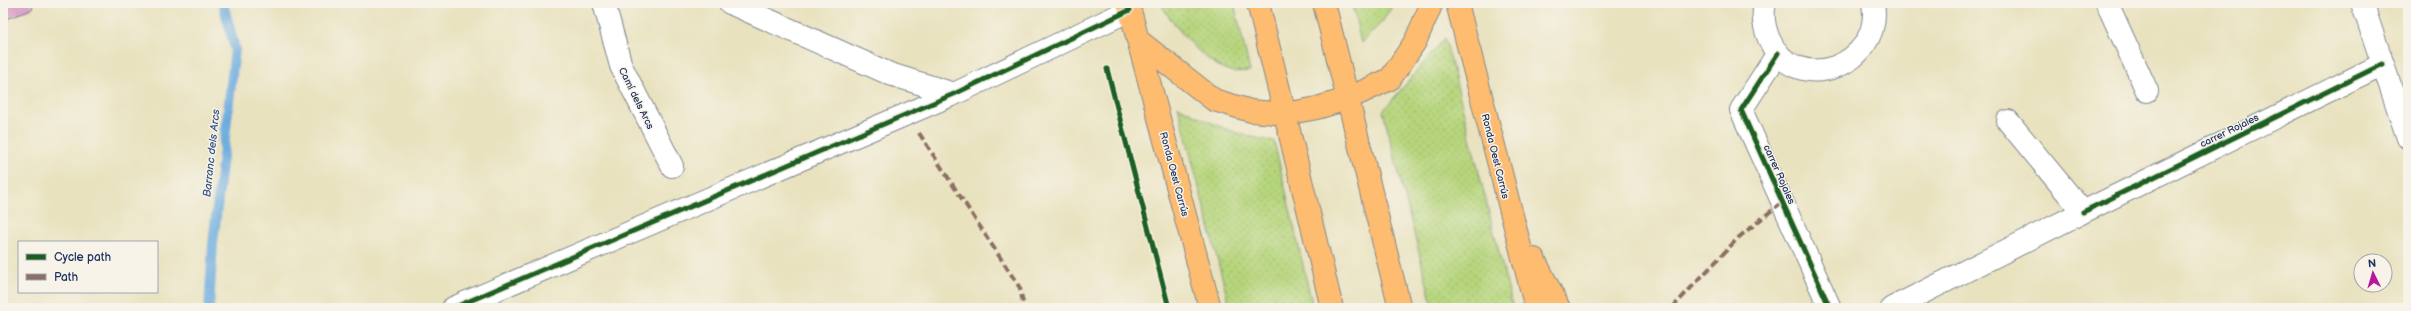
<svg xmlns="http://www.w3.org/2000/svg" width="2411" height="311" viewBox="0 0 2411 311" font-family="'Balsamiq Sans',sans-serif">
<defs>
<pattern id="garden-dots" width="8" height="8" patternUnits="userSpaceOnUse"><rect width="8" height="8" fill="#b6d57c"/><path d="M2 2h.1M6 6h.1" fill="none" stroke="#9cb76e" stroke-width="1.8" stroke-linecap="round"/></pattern>
</defs>
<rect width="100%" height="100%" fill="#f7f3e8"/>
<filter id="ink" filterUnits="userSpaceOnUse"><feTurbulence type="fractalNoise" baseFrequency=".025" numOctaves="2"/><feDisplacementMap in="SourceGraphic" scale="8" xChannelSelector="R" yChannelSelector="G"/><feConvolveMatrix kernelMatrix="1 2 1 2 8 2 1 2 1" color-interpolation-filters="sRGB"/></filter>
<filter id="wash" filterUnits="userSpaceOnUse"><feTurbulence type="fractalNoise" baseFrequency=".012" numOctaves="4" result="noise"/><feDisplacementMap in="SourceGraphic" scale="16" xChannelSelector="R" yChannelSelector="G"/><feGaussianBlur stdDeviation="0.9" result="paint"/><feColorMatrix in="noise" values="0 0 0 0 0 0 0 0 0 0 0 0 0 0 0 0 0 1.4 0 .05"/><feComposite in="paint" operator="in"/></filter>
<g filter="url(#wash)">
<rect width="100%" height="100%" fill="#e9e2bf"/>
<path fill="url(#garden-dots)" stroke="#68826d" d="M1160 3H1234L1250 71C1245 71 1239 72 1234 72 1206 67 1174 26 1160 3Z
M1352 3H1394L1383 21 1361 43Z
M1445 38 1513 308H1433L1383 111Z
M1178 106C1210 123 1238 137 1274 141L1313 308H1230Z"/>
<g fill="none" stroke-linecap="round" stroke-linejoin="round">
<path stroke="#6babde" stroke-width="10" d="M209 308 213 244 235 49 223 3"/>
</g>
<g id="blocks">
<path fill="#d693bf" d="M3 3H31L33 9 3 20Z"/>
</g>
</g>
<g filter="url(#ink)">
<use href="#blocks" fill-opacity="0" stroke="#82888e" stroke-width="1"/>
<g fill="none" stroke-linecap="round" stroke-linejoin="round">
<defs>
<path id="street" d="M604 3 621 66 672 166
M730 3 890 74 954 94
M1765 3C1762 15 1764 27 1769 39 1794 98 1884 67 1873 3
M2107 3 2147 91
M2362 3 2408 138
M1778 53 1741 110 1830 308
M2083 212 2383 64
M453 308 954 94 1130 10
M1892 308 2083 212 2008 121"/>
<path id="primary" d="M1128 3 1210 308
M1258 3 1332 308
M1324 3 1400 308
M1457 3 1536 308
M1139 41 1214 100 1251 111 1285 114 1317 108 1347 99 1390 79 1415 42 1432 3
M1534 259 1559 308"/>
</defs>
<use href="#street" stroke="#82888e" stroke-width="24"/>
<use href="#primary" stroke="#82888e" stroke-width="24"/>
<use href="#street" stroke="#fff" stroke-width="22"/>
<use href="#primary" stroke="#fdbc6f" stroke-width="22"/>
<path stroke="#8d6e63" stroke-width="4" stroke-dasharray="8 4" stroke-linecap="butt" d="M919 133 1020 288 1024 308
M1672 308 1738 238 1782 202"/>
<defs>
<path id="cycleway" d="M1778 53 1741 110 1830 308
M1107 69 1169 308
M2083 212 2383 64
M453 308 954 94 1130 10"/>
</defs>
<use href="#cycleway" stroke="#f7f3e8" stroke-width="8"/>
<use href="#cycleway" stroke="#1b5e20" stroke-width="5"/>
</g>
</g>
<g text-anchor="middle" stroke-width="3" stroke-linejoin="round" paint-order="stroke">
<g font-size="10" fill="#1b2f5e" stroke="#f7f3e8">
<text transform="translate(637 98) rotate(64)" y="4">Camí dels Arcs</text>
<text transform="translate(2229 130) rotate(-26)" y="4">carrer Rojales</text>
<text transform="translate(1496 156) rotate(76)" y="4">Ronda Oest Carrús</text>
<text transform="translate(1175 174) rotate(75)" y="4">Ronda Oest Carrús</text>
<text transform="translate(1780 174) rotate(66)" y="4">carrer Rojales</text>
</g>
<g font-size="11" font-style="italic" fill="#335484" stroke="#f7f3e8">
<text transform="translate(211 153) rotate(-84)" y="4">Barranc dels Arcs</text>
</g>
</g>
<rect width="2411" height="311" fill="none" stroke="#f7f3e8" stroke-width="16"/>
<rect x="18" y="241" width="140" height="52" fill="#f7f3e8" stroke="#9fa5b1"/>
<rect x="26" y="254" width="20" height="6" fill="#1b5e20" stroke="#9fa5b1"/>
<text x="54" y="261" font-size="12" fill="#1b2f5e">Cycle path</text>
<rect x="26" y="274" width="20" height="6" fill="#8d6e63" stroke="#9fa5b1"/>
<text x="54" y="281" font-size="12" fill="#1b2f5e">Path</text>
<g transform="translate(2373 273) rotate(355)"><circle r="19" fill="#f7f3e8" stroke="#9fa5b1"/>
<path d="M0-3L7 15L0 10L-7 15Z" fill="#b5179e"/>
<text y="-6" font-size="11" font-weight="bold" text-anchor="middle" fill="#1b2f5e">N</text>
</g>
</svg>
